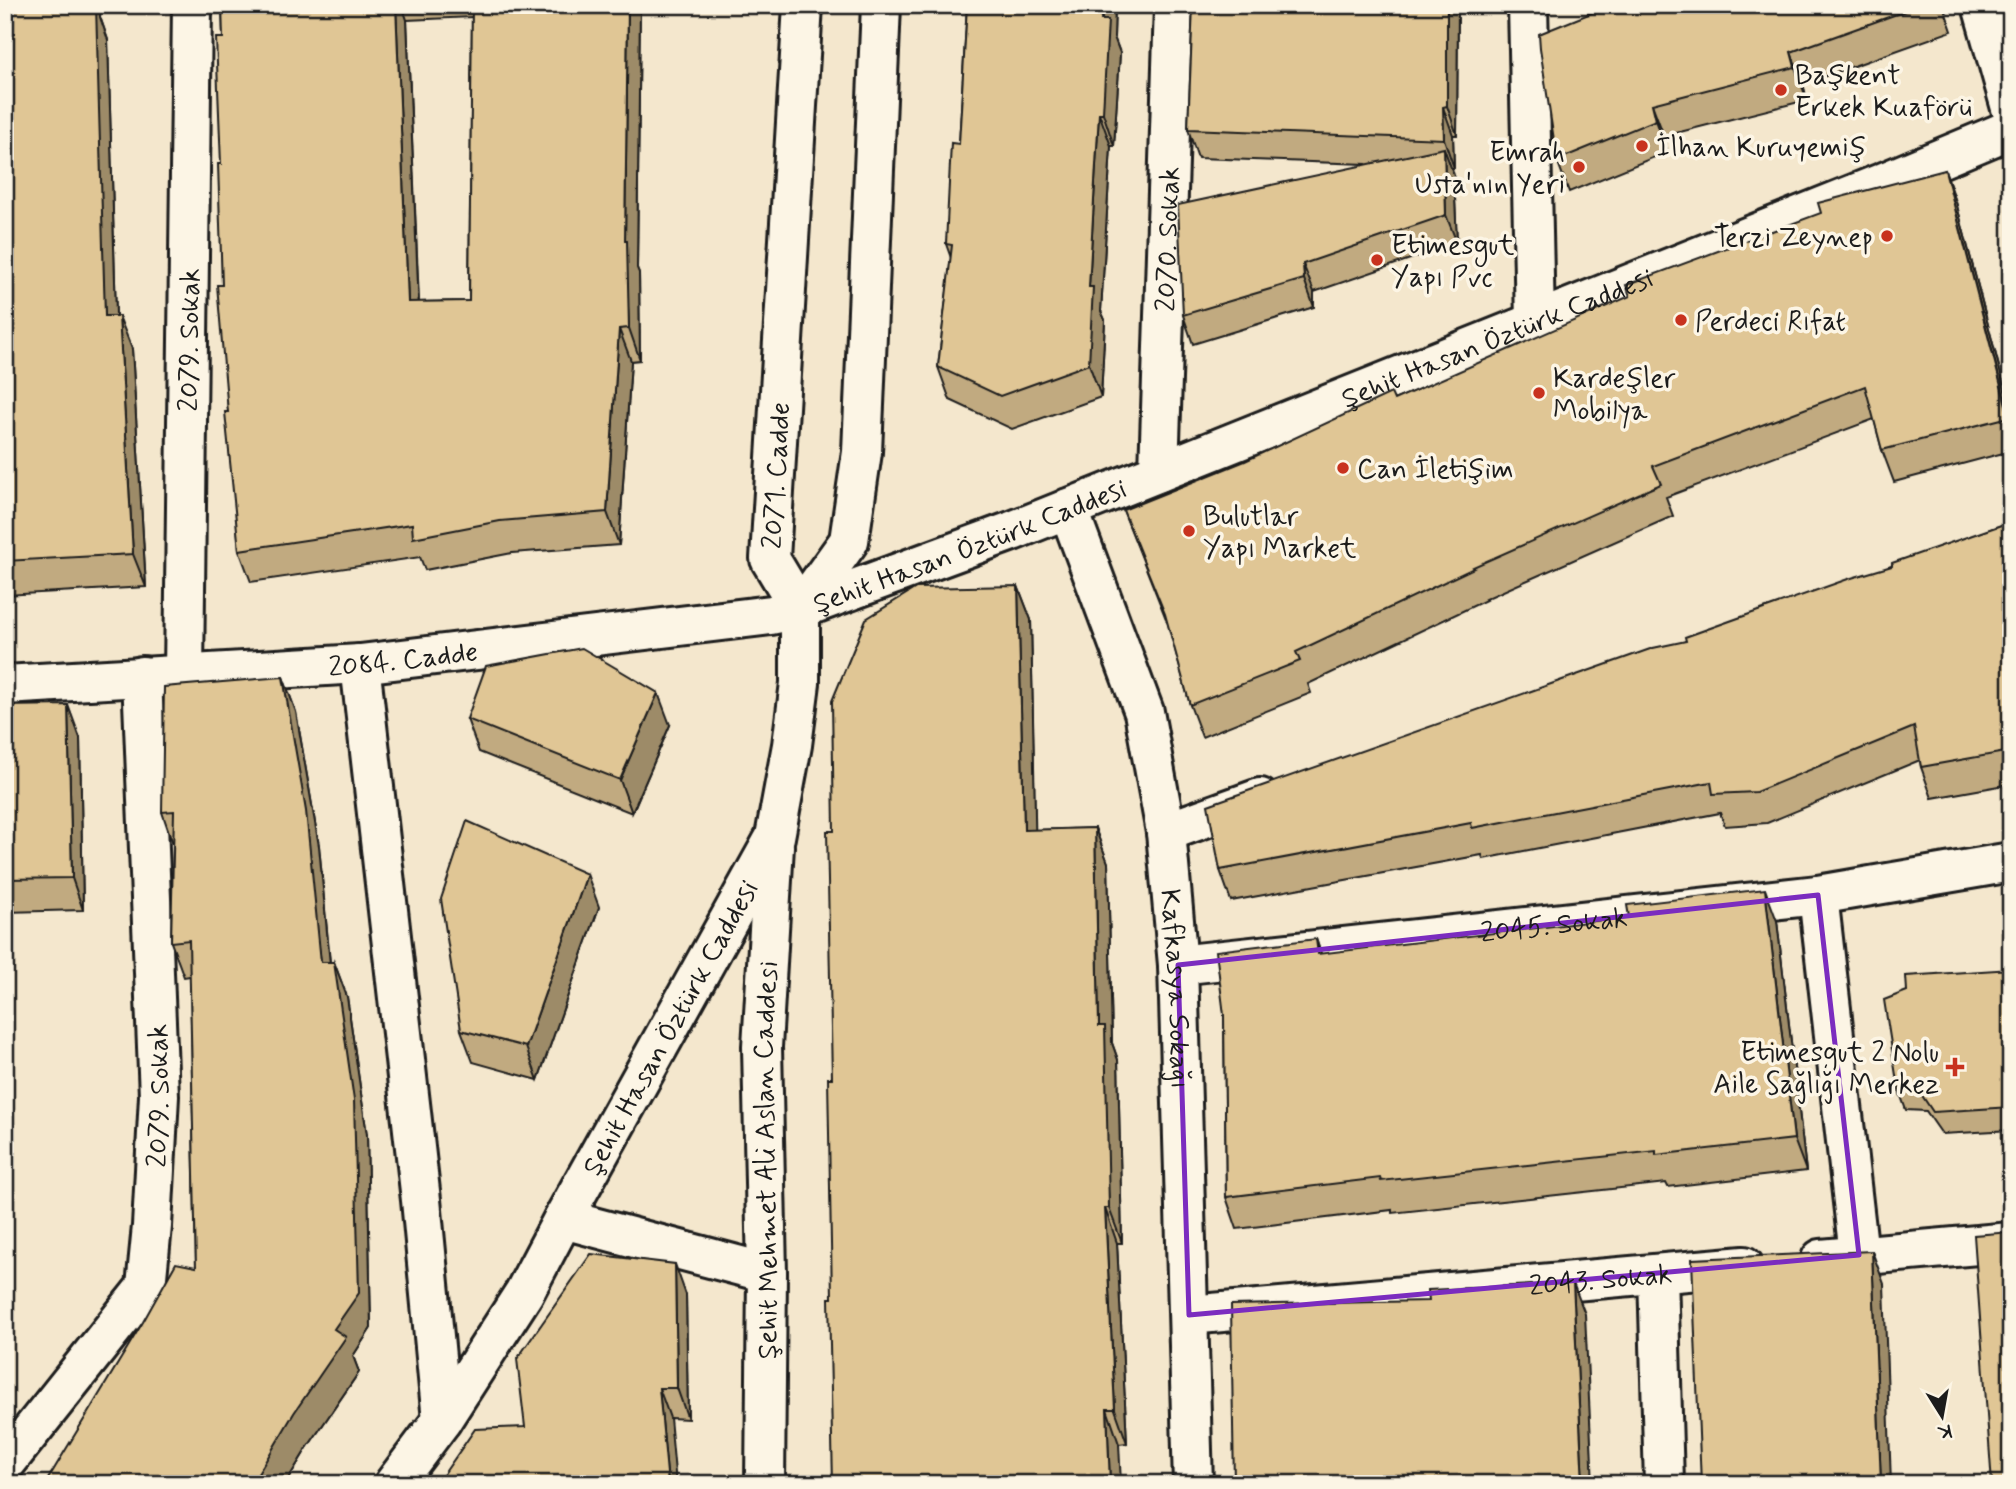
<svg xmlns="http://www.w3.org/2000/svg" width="2016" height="1489" viewBox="0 0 2016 1489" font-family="Mynerve,sans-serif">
<rect width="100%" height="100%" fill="#f4e7cd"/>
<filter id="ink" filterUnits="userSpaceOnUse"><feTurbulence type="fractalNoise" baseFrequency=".0143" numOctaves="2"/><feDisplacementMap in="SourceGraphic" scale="14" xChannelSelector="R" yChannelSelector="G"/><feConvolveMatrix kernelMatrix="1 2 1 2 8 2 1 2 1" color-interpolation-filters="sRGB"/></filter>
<g filter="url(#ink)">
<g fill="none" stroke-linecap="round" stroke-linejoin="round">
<defs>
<g id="street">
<path d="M1528 5 1535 322"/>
<path d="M1982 5 2011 108"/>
<path id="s1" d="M1159 472 1174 5"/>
<path id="s2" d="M1068 508 1144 712 1166 832 1178 965 1193 1484"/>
<path d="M360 664 421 1200 442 1420"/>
<path id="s3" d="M184 674 192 5"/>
<path d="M1166 832 1260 798"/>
<path d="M1818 895 1859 1255"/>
<path id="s4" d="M1178 965 1818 895 2011 862"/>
<path d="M563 1219 767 1273"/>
<path d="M1821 1259 2011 1242"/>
<path d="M1658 1274 1664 1484"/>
<path id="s5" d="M1189 1315 1744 1266"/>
<path id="s6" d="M5 1464 146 1287 152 1226 159 1096 142 676"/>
</g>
<g id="secondary">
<path d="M800 609 849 541 862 452 881 5"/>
<path id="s7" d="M800 609 770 559 803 5"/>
<path id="s8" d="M5 685 360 664 771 615 800 609 1012 531 1882 183 2011 129"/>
<path id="s9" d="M394 1484 442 1420 524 1293 563 1219 775 837 792 745 800 683V609"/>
<path id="s10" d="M765 1484 767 1273 762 1047 774 846"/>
</g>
</defs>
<use href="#street" stroke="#1c1c1c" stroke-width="44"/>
<use href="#secondary" stroke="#1c1c1c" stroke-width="44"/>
<use href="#street" stroke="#fcf5e5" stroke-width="38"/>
<use href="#secondary" stroke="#fcf5e5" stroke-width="38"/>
</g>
<path fill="#c1aa80" stroke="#1c1c1c" stroke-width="2" fill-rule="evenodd" d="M5 5 100 17 108 40 116 316 132 349 146 587 5 595Z
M222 5H640L637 268 639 273 640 360 631 361 619 545 512 553 425 570 420 557 251 582 239 550 228 412 222 285 221 164 223 38ZM472 17 469 301 419 302 407 20Z
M967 5H1115L1114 37 1120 53 1114 146H1111L1101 311 1105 320 1101 397 1012 429 950 400 938 367 951 258 946 244 959 144Z
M1193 5H1458L1457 135H1453L1454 168H1452L1454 176 1457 243 1314 292V307L1193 344 1183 315 1365 164 1198 158 1188 129Z
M1611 5H1943L1952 31 1803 84 1807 100 1664 136 1667 152 1569 192 1557 160Z
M1945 170 1956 202 2011 413V451L1894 482 1882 450 1874 419 1666 497 1673 516 1485 599 1486 600 1308 684 1311 693 1202 737 1190 705 1168 624 1123 510 1394 400Z
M2011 520V784L1932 798 1921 767 1920 760 1767 823 1725 826 1720 813 1483 859 1482 855 1231 901 1220 870 1686 641 1892 566 2007 523Z
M1018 586 1031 620 1035 830 1095 828 1108 863 1112 1043 1118 1060 1122 1243H1117L1127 1443 1119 1444 832 1298V1078L834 831Z
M283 677 296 712 319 846 330 962H334L347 997 367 1135 371 1328 353 1356 359 1372 307 1448 285 1484H45L196 1267 190 976 184 977 171 942 173 844 162 812Z
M5 706 80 738 83 910 5 912Z
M467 719 670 725 632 813 479 752Z
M599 907 538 1080 473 1062 461 1030Z
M1777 921 1806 1171 1668 1187 1666 1183 1392 1213V1210L1237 1229 1226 1197 1224 1015 1316 939 1321 954Z
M2011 969V1130L1942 1134 1926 1111 1906 1110 1898 1088Z
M686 1295 688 1419 670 1418 525 1427Z"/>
<path fill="#9d8b68" stroke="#1c1c1c" stroke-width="2" d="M87 5H100V17L108 40 117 350 105 316Z
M396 5H402L407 20 420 334 408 302Z
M628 5H640L637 268 639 273 640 360 629 328 625 241Z
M1102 5H1115L1114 37 1120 53 1114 146 1103 113Z
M1447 5H1458L1457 135 1447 106Z
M1791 52 1803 84 1807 100 1795 67Z
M1652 104 1664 136 1667 152 1656 120Z
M1443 107 1453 135 1454 168 1444 139Z
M1099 113 1111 146 1101 311 1105 320 1101 397 1089 364V287Z
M1444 148 1454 176 1457 243 1446 215Z
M1945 170 1956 202 2011 413V423Z
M1303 264 1314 292V307L1304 279Z
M119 316 132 349 146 587 133 554Z
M619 329 631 361 619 545 607 512Z
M1018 586 1031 620 1036 864 1024 830Z
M283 677 296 712 319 846 333 997 321 962Z
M658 693 670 725 632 813 620 780Z
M68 705 80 738 83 910 72 878Z
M1095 828 1108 863 1112 1043 1118 1060 1122 1243 1109 1208 1099 1026Z
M587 874 599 907 538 1080 526 1047Z
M1765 889 1777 921 1806 1171 1794 1139Z
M1316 939 1327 971 1318 954Z
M334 962 347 997 367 1135 371 1328 353 1356 359 1372 307 1448 285 1484H252Z
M1105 1208 1117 1243 1127 1443 1115 1409Z
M1872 1251 1884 1284 1891 1484H1881Z
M675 1264 686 1295 688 1419 677 1388Z
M1573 1283 1585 1314 1593 1484H1583Z
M659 1388 670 1418 676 1484H668Z
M1107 1409 1119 1444 1121 1484H1110Z"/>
<path fill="#e0c695" stroke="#1c1c1c" stroke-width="2" d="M5 5 96 6 105 316H119L133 554 5 561Z
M222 5H396L408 302 469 301 472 5H628L625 241H627L629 328 619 329 607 512 500 521 413 538 412 524 239 550 225 412H228L217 285H222L218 164H221L216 38H223Z
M967 5H1102L1101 20H1108L1103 113H1099L1089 287H1093L1089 364 1000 396 938 367 952 245 946 244 951 143 959 144Z
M1193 5H1447V106L1443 107 1444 139 1188 129Z
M1611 5H1922L1791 52 1795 67 1652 104 1656 120 1557 160 1540 48 1539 34Z
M1444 148 1446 215 1303 264 1304 279 1183 315 1178 205Z
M1945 170 2009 417 1882 450 1865 386 1653 466 1661 484 1473 567 1474 568 1296 652 1300 661 1190 705 1165 614 1123 510 1245 461 1391 393 1394 400 1630 296 1626 285 1821 213 1818 203Z
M2011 520V751L1921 767 1914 727 1756 792 1713 794 1711 782 1472 828 1471 823 1220 870 1208 805 1653 648 1686 641 1685 637 1848 579 1892 566V563L2007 523Z
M1018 586 1024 830 1095 828 1099 1026H1105L1109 1208H1105L1115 1409H1107L1110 1484H833L829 1298H832L828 1078H832L827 831H834L832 701 866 619 916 588Z
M582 648 658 693 620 780 467 719 486 666Z
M283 677 306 811 321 962H334L354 1100 359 1293 334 1329 346 1337 294 1413 252 1484H45L143 1322 176 1263 196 1267 189 940 171 942 174 811 162 812 164 687Z
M68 705 72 878 5 879V706Z
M467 821 587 874 526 1047 461 1030 441 899Z
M1765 889 1794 1139 1656 1155V1151L1381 1181 1380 1178 1226 1197 1224 1015 1216 951 1316 939 1318 954 1629 917 1627 905Z
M2011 969V1107L1933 1112 1917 1088H1898L1884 1000 1907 991 1906 976Z
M2011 1232V1484H1992L1974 1235Z
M1872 1251 1881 1484H1701L1692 1259Z
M591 1254 675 1264 677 1388H659L668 1484H437L475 1429 525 1427 517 1359Z
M1573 1283 1583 1484H1234L1231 1305 1429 1301 1428 1290Z"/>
</g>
<path fill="none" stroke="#7b2cbf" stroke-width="5" stroke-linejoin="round" d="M1818 895 1859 1255 1189 1315 1178 965Z"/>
<g fill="#c8321e" stroke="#fcf5e5" stroke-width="2.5">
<circle cx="1781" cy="90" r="7"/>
<circle cx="1642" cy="146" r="7"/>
<circle cx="1579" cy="167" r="7"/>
<circle cx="1887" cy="236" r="7"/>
<circle cx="1377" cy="260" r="7"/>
<circle cx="1681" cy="320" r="7"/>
<circle cx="1539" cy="393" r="7"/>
<circle cx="1343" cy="468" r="7"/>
<circle cx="1189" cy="531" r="7"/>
<path d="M1951.5 1056.5h7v7h7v7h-7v7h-7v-7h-7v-7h7z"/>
</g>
<g text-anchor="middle" stroke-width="7" stroke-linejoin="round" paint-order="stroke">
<g font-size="28" fill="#1c1c1c" stroke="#fcf5e5" text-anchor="start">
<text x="1795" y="84">Başkent<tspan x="1795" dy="32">Erkek Kuaförü</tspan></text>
<text x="1656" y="156">İlhan Kuruyemiş</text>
<text x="1565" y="161" text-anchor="end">Emrah<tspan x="1565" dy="32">Usta'nın Yeri</tspan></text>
<text x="1873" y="246" text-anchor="end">Terzi Zeynep</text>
<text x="1391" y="254">Etimesgut<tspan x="1391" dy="32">Yapı Pvc</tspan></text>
<text x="1695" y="330">Perdeci Rıfat</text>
<text x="1553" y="387">Kardeşler<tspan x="1553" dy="32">Mobilya</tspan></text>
<text x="1357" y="478">Can İletişim</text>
<text x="1203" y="525">Bulutlar<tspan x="1203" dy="32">Yapı Market</tspan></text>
<text x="1939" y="1061" text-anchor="end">Etimesgut 2 Nolu<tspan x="1939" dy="32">Aile Sağlığı Merkez</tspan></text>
</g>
<g font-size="28" fill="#1c1c1c" stroke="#fcf5e5">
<text dy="10" stroke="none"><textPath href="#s1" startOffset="233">2070. Sokak</textPath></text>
<text dy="10" stroke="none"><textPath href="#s8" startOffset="1547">Şehit Hasan Öztürk Caddesi</textPath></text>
<text dy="10" stroke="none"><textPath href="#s3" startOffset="334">2079. Sokak</textPath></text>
<text dy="10" stroke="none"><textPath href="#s7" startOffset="142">2071. Cadde</textPath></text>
<text dy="10" stroke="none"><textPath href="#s8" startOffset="980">Şehit Hasan Öztürk Caddesi</textPath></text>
<text dy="10" stroke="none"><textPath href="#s8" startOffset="399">2084. Cadde</textPath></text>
<text dy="10" stroke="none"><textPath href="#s4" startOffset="378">2045. Sokak</textPath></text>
<text dy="10" stroke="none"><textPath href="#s2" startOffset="497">Kafkasya Sokağı</textPath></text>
<text dy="10" stroke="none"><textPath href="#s9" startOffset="534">Şehit Hasan Öztürk Caddesi</textPath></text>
<text dy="10" stroke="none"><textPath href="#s6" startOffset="418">2079. Sokak</textPath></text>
<text dy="10" stroke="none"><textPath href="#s10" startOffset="324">Şehit Mehmet Ali Aslan Caddesi</textPath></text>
<text dy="10" stroke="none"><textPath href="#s5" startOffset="413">2043. Sokak</textPath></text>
</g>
</g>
<rect width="2016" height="1489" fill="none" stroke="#fcf5e5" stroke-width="28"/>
<rect x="14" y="14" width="1988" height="1461" fill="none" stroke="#1c1c1c" stroke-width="2.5" filter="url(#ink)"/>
<g transform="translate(1942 1416) rotate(169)" stroke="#fcf5e5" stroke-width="5" paint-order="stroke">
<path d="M0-5L12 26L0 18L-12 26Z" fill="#1c1c1c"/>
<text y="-10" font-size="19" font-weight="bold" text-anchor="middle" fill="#1c1c1c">K</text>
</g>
</svg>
